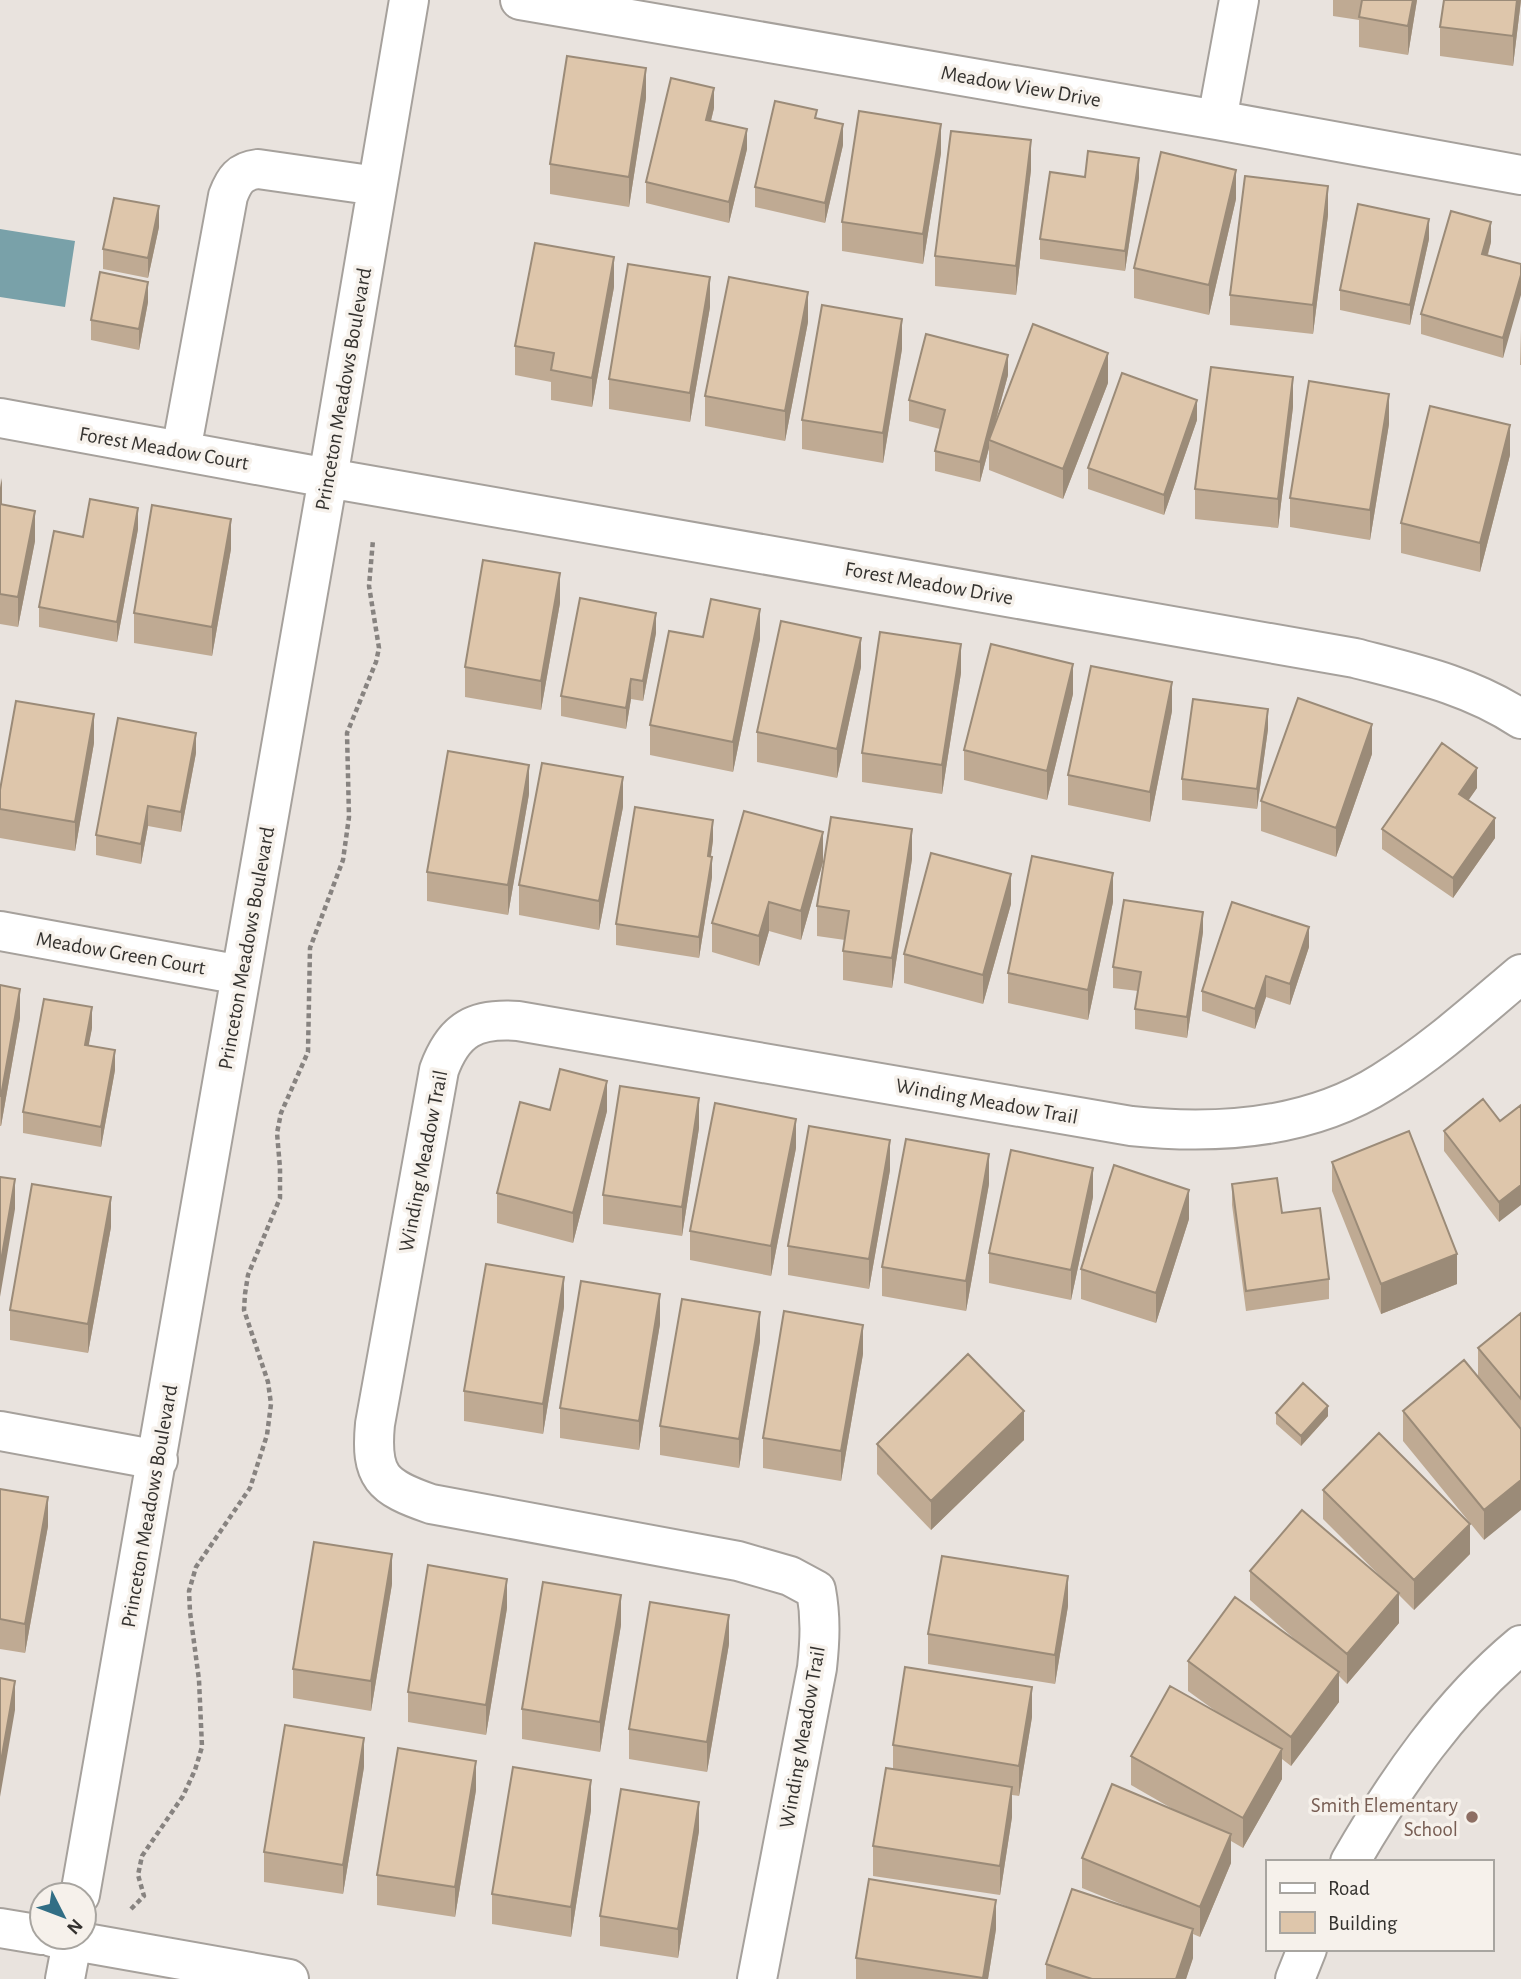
<svg xmlns="http://www.w3.org/2000/svg" width="1521" height="1979" viewBox="0 0 1521 1979" font-family="'Alegreya Sans',sans-serif">
<rect width="100%" height="100%" fill="#e9e3de"/>
<path fill="#79a1a9" d="M0 229 75 241 65 307 0 297Z"/>
<g fill="none" stroke-linecap="round" stroke-linejoin="round">
<defs>
<path id="minor" d="M520 0 1217 120 1521 175
M1217 120 1239 0
M0 418 328 478 1355 658C1413 673 1470 685 1521 719
M181 451 228 196C234 180 240 171 258 169L377 186
M0 931 241 975
M0 1431 158 1460
M1350 1862C1396 1782 1450 1704 1521 1645
M80 1895 328 478 409 0
M0 1928 42 1935
M52 1937 289 1979
M65 1979 73 1937
M757 1979 817 1668C820 1640 821 1617 816 1590L790 1576 738 1561 431 1504C382 1487 370 1477 375 1424L439 1070C454 1029 475 1018 518 1021L1131 1126C1216 1135 1309 1129 1383 1082 1433 1051 1476 1012 1521 974
M1295 1979 1307 1949"/>
</defs>
<use href="#minor" stroke="#a6a19c" stroke-width="42"/>
<path stroke="#878380" stroke-width="4.5" stroke-dasharray="5 3.5" stroke-linecap="butt" d="M131 1909 144 1896 138 1875 142 1856 183 1796 195 1770 202 1747 199 1680 190 1612 189 1591 196 1567 250 1488 267 1435 271 1404 268 1382 244 1310 245 1294 248 1275 280 1198V1168L277 1133 281 1113 308 1052 310 948 343 860 349 817 347 733 376 662 379 648 369 586 373 540"/>
<use href="#minor" stroke="#fff" stroke-width="38"/>
</g>
<path fill="#bfaa93" d="M1333 0H1417L1408 55 1359 47V20L1333 16Z
M1521 0 1513 66 1440 56V27Z
M646 98 629 207 550 194V164Z
M714 108 711 121 747 149 729 223 646 203V182Z
M817 118 843 145 825 223 755 207V187Z
M941 153 923 264 842 251V222Z
M1031 170 1016 295 935 286V256Z
M1085 177 1139 178 1125 271 1040 259V239Z
M1236 199 1209 315 1134 298V268Z
M1328 215 1313 334 1230 325V295Z
M159 227 148 278 103 269V249Z
M1429 239 1410 325 1340 310V290Z
M1491 242 1488 255 1521 264 1503 358 1421 334V314Z
M614 287 592 407 551 400V382L515 375V346Z
M148 302 139 350 91 340V320Z
M710 307 690 422 609 409V379Z
M808 322 785 441 705 426V396Z
M1521 329V365H1520Z
M902 349 883 463 802 449V420Z
M1008 375 995 424 1108 383 1063 499 989 470V448L980 482 935 471V451L940 429 909 421V400Z
M1293 407 1278 528 1195 519V489Z
M1197 420 1164 515 1088 489V468Z
M1389 424 1370 540 1290 527V498Z
M1510 455 1480 572 1401 553V523Z
M0 478 2 504 35 541 18 627 0 624Z
M138 529 117 642 39 627V607L83 537Z
M231 549 212 656 134 643V613Z
M560 603 541 710 465 697V667Z
M656 633 643 701 631 699 626 729 561 716V696Z
M703 637 760 639 733 772 650 755V725Z
M861 667 837 778 757 762V732Z
M961 673 942 794 862 782V753Z
M1073 694 1047 800 964 780V750Z
M1172 711 1150 822 1068 805V775Z
M1268 729 1257 809 1182 800V779Z
M94 743 75 851 0 838V790Z
M196 753 181 832 148 826 141 864 96 855V835Z
M1372 754 1336 857 1261 831V801Z
M1477 788 1468 800 1495 838 1453 898 1382 849V829Z
M529 794 508 915 427 901V872Z
M623 807 599 930 519 915V885Z
M713 840 711 856 712 877 699 958 616 945V924Z
M912 859 892 988 843 980V951L845 940 817 936V906Z
M823 862 801 940 769 931 759 966 712 952V923Z
M1113 902 1088 1020 1008 1003V973Z
M1011 904 983 1004 904 983V954Z
M1203 932 1187 1038 1135 1029V1009L1138 991 1113 988V967Z
M1309 947 1290 1005 1266 997 1255 1029 1202 1011V991Z
M0 985 20 1018 1 1126H0Z
M92 1028 88 1046 115 1070 101 1147 23 1133V1112Z
M550 1110 607 1111 573 1243 497 1223V1193Z
M1500 1121 1499 1222 1444 1151V1131Z
M699 1128 682 1236 603 1224V1195Z
M796 1148 771 1276 690 1260V1231Z
M1332 1162 1457 1284 1381 1314 1332 1191Z
M890 1170 869 1289 788 1275V1246Z
M989 1184 966 1311 882 1296V1267Z
M1232 1184 1329 1279V1299L1246 1311 1232 1205Z
M1093 1197 1071 1300 989 1283V1253Z
M1189 1219 1156 1323 1081 1299V1269Z
M111 1227 88 1353 10 1340V1310Z
M564 1307 543 1434 464 1421V1391Z
M1521 1313V1429L1484 1540 1403 1441V1411L1478 1377V1348Z
M660 1324 639 1450 560 1438V1408Z
M760 1341 739 1468 660 1455V1426Z
M863 1354 841 1481 763 1468V1438Z
M1276 1413 1328 1416 1301 1446 1276 1424Z
M1024 1440 931 1530 877 1474V1444Z
M0 1489 48 1526 25 1653 0 1649Z
M1323 1490 1470 1554 1414 1610 1399 1595V1623L1347 1684 1339 1676V1702L1291 1766 1282 1759V1779L1243 1848 1231 1841V1863L1200 1937 1193 1934V1958L1186 1979H1046V1964L1131 1908 1082 1888V1858L1178 1812 1131 1785V1756L1221 1715 1188 1691V1661L1307 1650 1250 1600V1571L1384 1580 1323 1519Z
M392 1584 371 1711 293 1698V1669Z
M1068 1606 1055 1684 928 1664V1634Z
M507 1608 486 1735 408 1722V1692Z
M621 1625 600 1752 522 1739V1709Z
M729 1644 707 1772 629 1759V1729Z
M1032 1717 1019 1796 1012 1795V1817L1000 1895 873 1876V1846L893 1769V1745Z
M364 1767 343 1894 264 1882V1852Z
M476 1790 455 1917 377 1905V1875Z
M591 1810 571 1937 492 1924V1894Z
M699 1831 678 1958 600 1946V1916Z
M996 1929 988 1979H856V1958Z"/>
<path fill="#9b8b78" d="M1413 0H1417L1408 55V26Z
M1517 0H1521L1513 66V36Z
M646 68V98L629 207V177Z
M714 88V108L706 140V120Z
M843 124V145L825 223V203Z
M941 124V153L923 264V234Z
M747 129V149L729 223V202Z
M1031 140V170L1016 295V266Z
M1139 158V178L1125 271V251Z
M1236 170V199L1209 315V285Z
M1328 186V215L1313 334V305Z
M159 206V227L148 278V258Z
M1429 219V239L1410 325V305Z
M1491 222V242L1482 274V254Z
M614 257V287L592 407V378Z
M1521 275V295L1503 358V338Z
M710 277V307L690 422V393Z
M148 282V302L139 350V329Z
M808 292V322L785 441V411Z
M902 319V349L883 463V433Z
M1108 353V383L1063 499V469Z
M1008 355V375L990 441 989 440V448L980 482V462Z
M1293 377V407L1278 528V499Z
M1389 394V424L1370 540V510Z
M1197 400V420L1164 515V495Z
M1510 425V455L1480 572V543Z
M2 478V508L0 518V488Z
M138 508V529L117 642V622Z
M35 511V541L18 627V597Z
M231 519V549L212 656V627Z
M560 573V603L541 710V681Z
M760 609V639L733 772V742Z
M656 613V633L643 701V681Z
M861 638V667L837 778V749Z
M961 644V673L942 794V765Z
M1073 664V694L1047 800V771Z
M631 679V699L626 729V708Z
M1172 682V711L1150 822V792Z
M1268 709V729L1257 809V789Z
M94 714V743L75 851V822Z
M1372 724V754L1336 857V828Z
M196 733V753L181 832V812Z
M529 765V794L508 915V885Z
M1477 768V788L1459 814V794Z
M623 777V807L599 930V901Z
M148 806V826L141 864V844Z
M1495 818V838L1453 898V878Z
M713 820V840L708 876V856Z
M912 829V859L892 988V958Z
M823 832V862L801 940V911Z
M712 857V877L699 958V937Z
M1113 873V902L1088 1020V990Z
M1011 874V904L983 1004V975Z
M769 902V931L759 966V936Z
M1203 912V932L1187 1038V1017Z
M1309 927V947L1290 1005V984Z
M1266 976V997L1255 1029V1009Z
M20 989V1018L1 1126V1096Z
M92 1007V1028L85 1065V1045Z
M115 1050V1070L101 1147V1127Z
M607 1081V1111L573 1243V1213Z
M699 1098V1128L682 1236V1207Z
M796 1119V1148L771 1276V1246Z
M890 1140V1170L869 1289V1259Z
M989 1154V1184L966 1311V1281Z
M1093 1168V1197L1071 1300V1270Z
M15 1179V1209L0 1297V1267Z
M1521 1185V1205L1499 1222V1202Z
M1189 1190V1219L1156 1323V1293Z
M111 1197V1227L88 1353V1324Z
M1457 1254V1284L1381 1314V1284Z
M564 1277V1307L543 1434V1404Z
M660 1294V1324L639 1450V1421Z
M760 1312V1341L739 1468V1439Z
M863 1325V1354L841 1481V1451Z
M1328 1406V1416L1301 1446V1436Z
M1024 1411V1440L931 1530V1501Z
M1521 1480V1510L1484 1540V1510Z
M48 1497V1526L25 1653V1624Z
M1470 1524V1554L1414 1610V1580Z
M392 1554V1584L371 1711V1681Z
M1068 1576V1606L1055 1684V1655Z
M507 1579V1608L486 1735V1705Z
M1399 1593V1623L1347 1684V1654Z
M621 1595V1625L600 1752V1722Z
M729 1615V1644L707 1772V1742Z
M1339 1672V1702L1291 1766V1737Z
M15 1681V1710L0 1797V1767Z
M1032 1687V1717L1019 1796V1766Z
M364 1738V1767L343 1894V1865Z
M1282 1749V1779L1243 1848V1818Z
M476 1761V1790L455 1917V1887Z
M591 1780V1810L571 1937V1907Z
M1012 1787V1817L1000 1895V1866Z
M699 1802V1831L678 1958V1929Z
M1231 1834V1863L1200 1937V1907Z
M996 1900V1929L988 1979H983Z
M1193 1929V1958L1186 1979H1176Z"/>
<path fill="#dec6ab" stroke="#9b8b78" stroke-width="2" d="M1362 0H1413L1408 26 1359 17Z
M1444 0H1517L1513 36 1440 27Z
M567 56 646 68 629 177 550 164Z
M671 78 714 88 706 120 747 129 729 202 646 182Z
M775 101 817 110 815 118 843 124 825 203 755 187Z
M859 111 941 124 923 234 842 222Z
M951 131 1031 140 1016 266 935 256Z
M1088 151 1139 158 1125 251 1040 239 1050 172 1085 177Z
M1161 152 1236 170 1209 285 1134 268Z
M1245 176 1328 186 1313 305 1230 295Z
M114 198 159 206 148 258 103 249Z
M1358 204 1429 219 1410 305 1340 290Z
M1451 211 1491 222 1482 254 1521 264V275L1503 338 1421 314Z
M535 243 614 257 592 378 551 370 554 353 515 346Z
M628 264 710 277 690 393 609 379Z
M100 272 148 282 139 329 91 320Z
M729 277 808 292 785 411 705 396Z
M822 305 902 319 883 433 802 420Z
M1033 324 1108 353 1063 469 989 440Z
M926 334 1008 355 980 462 935 451 945 410 909 400Z
M1211 367 1293 377 1278 499 1195 489Z
M1122 373 1197 400 1164 495 1088 468Z
M1309 381 1389 394 1370 510 1290 498Z
M1430 406 1510 425 1480 543 1401 523Z
M90 499 138 508 117 622 39 607 54 531 83 537Z
M0 504 35 511 18 597 0 594Z
M152 505 231 519 212 627 134 613Z
M483 560 560 573 541 681 465 667Z
M580 598 656 613 643 681 631 679 626 708 561 696Z
M711 599 760 609 733 742 650 725 669 631 703 637Z
M781 621 861 638 837 749 757 732Z
M880 632 961 644 942 765 862 753Z
M991 644 1073 664 1047 771 964 750Z
M1091 666 1172 682 1150 792 1068 775Z
M1298 698 1372 724 1336 828 1261 801Z
M1193 699 1268 709 1257 789 1182 779Z
M16 701 94 714 75 822 0 809V790Z
M118 718 196 733 181 812 148 806 141 844 96 835Z
M1442 743 1477 768 1459 794 1495 818 1453 878 1382 829Z
M448 751 529 765 508 885 427 872Z
M542 763 623 777 599 901 519 885Z
M635 807 713 820 708 856 712 857 699 937 616 924Z
M744 811 823 832 801 911 769 902 759 936 712 923Z
M831 817 912 829 892 958 843 951 849 911 817 906Z
M931 853 1011 874 983 975 904 954Z
M1032 856 1113 873 1088 990 1008 973Z
M1124 900 1203 912 1187 1017 1135 1009 1141 972 1113 967Z
M1232 902 1309 927 1290 984 1266 976 1255 1009 1202 991Z
M0 985 20 989 1 1096H0Z
M44 999 92 1007 85 1045 115 1050 101 1127 23 1112Z
M560 1069 607 1081 573 1213 497 1193 520 1102 550 1110Z
M620 1086 699 1098 682 1207 603 1195Z
M1483 1099 1500 1121 1521 1105V1185L1499 1202 1444 1131Z
M715 1103 796 1119 771 1246 690 1231Z
M809 1126 890 1140 869 1259 788 1246Z
M1409 1131 1457 1254 1381 1284 1332 1162Z
M906 1139 989 1154 966 1281 882 1267Z
M1011 1150 1093 1168 1071 1270 989 1253Z
M1114 1165 1189 1190 1156 1293 1081 1269Z
M0 1177 15 1179 0 1267Z
M1277 1178 1282 1213 1320 1208 1329 1279 1246 1291 1232 1184Z
M32 1184 111 1197 88 1324 10 1310Z
M486 1264 564 1277 543 1404 464 1391Z
M581 1281 660 1294 639 1421 560 1408Z
M682 1299 760 1312 739 1439 660 1426Z
M784 1311 863 1325 841 1451 763 1438Z
M1521 1313V1399L1478 1348Z
M968 1354 1024 1411 931 1501 877 1444Z
M1464 1360 1521 1429V1480L1484 1510 1403 1411Z
M1303 1383 1328 1406 1301 1436 1276 1413Z
M1379 1433 1470 1524 1414 1580 1323 1490Z
M0 1489 48 1497 25 1624 0 1619Z
M1302 1510 1399 1593 1347 1654 1250 1571Z
M314 1542 392 1554 371 1681 293 1669Z
M942 1556 1068 1576 1055 1655 928 1634Z
M428 1565 507 1579 486 1705 408 1692Z
M543 1582 621 1595 600 1722 522 1709Z
M1235 1597 1339 1672 1291 1737 1188 1661Z
M650 1602 729 1615 707 1742 629 1729Z
M905 1667 1032 1687 1019 1766 893 1745Z
M0 1678 15 1681 0 1767Z
M1170 1686 1282 1749 1243 1818 1131 1756Z
M285 1725 364 1738 343 1865 264 1852Z
M398 1748 476 1761 455 1887 377 1875Z
M513 1767 591 1780 571 1907 492 1894Z
M886 1768 1012 1787 1000 1866 873 1846Z
M1112 1784 1231 1834 1200 1907 1082 1858Z
M621 1789 699 1802 678 1929 600 1916Z
M869 1879 996 1900 983 1978 856 1958Z
M1072 1889 1193 1929 1176 1979H1092L1046 1964Z"/>
<circle fill="#8d6e63" stroke="#f6f1eb" stroke-width="2.5" cx="1472" cy="1817" r="7"/>
<g text-anchor="middle" stroke-width="7" stroke-linejoin="round" paint-order="stroke">
<g font-size="21" fill="#34322f" stroke="#f6f1eb">
<text transform="translate(1021 86) rotate(10)" y="7">Meadow View Drive</text>
<text transform="translate(343 389) rotate(-80)" y="7">Princeton Meadows Boulevard</text>
<text transform="translate(164 448) rotate(10)" y="7">Forest Meadow Court</text>
<text transform="translate(929 583) rotate(10)" y="7">Forest Meadow Drive</text>
<text transform="translate(246 948) rotate(-80)" y="7">Princeton Meadows Boulevard</text>
<text transform="translate(121 953) rotate(10)" y="7">Meadow Green Court</text>
<text transform="translate(987 1101) rotate(10)" y="7">Winding Meadow Trail</text>
<text transform="translate(423 1161) rotate(-79)" y="7">Winding Meadow Trail</text>
<text transform="translate(149 1506) rotate(-80)" y="7">Princeton Meadows Boulevard</text>
<text transform="translate(802 1737) rotate(-80)" y="7">Winding Meadow Trail</text>
</g>
<g font-size="21" fill="#785e54" stroke="#f6f1eb" text-anchor="end">
<text x="1458" y="1812">Smith Elementary<tspan x="1458" dy="24">School</tspan></text>
</g>
</g>
<rect x="1266" y="1860" width="228" height="91" fill="#f6f1eb" stroke="#a8a5a0" stroke-width="2"/>
<rect x="1280" y="1883" width="35" height="10" fill="#ffffff" stroke="#a8a5a0" stroke-width="2"/>
<text x="1328" y="1895" font-size="21" fill="#34322f">Road</text>
<rect x="1280" y="1912" width="35" height="21" fill="#dec6ab" stroke="#a8a5a0" stroke-width="2"/>
<text x="1328" y="1930" font-size="21" fill="#34322f">Building</text>
<g transform="translate(63 1916) rotate(132)"><circle r="33" fill="#f6f1eb" stroke="#a8a5a0" stroke-width="2"/>
<path d="M0-5L12 26L0 18L-12 26Z" fill="#316e85"/>
<text y="-10" font-size="19" font-weight="bold" text-anchor="middle" fill="#34322f">N</text>
</g>
</svg>
